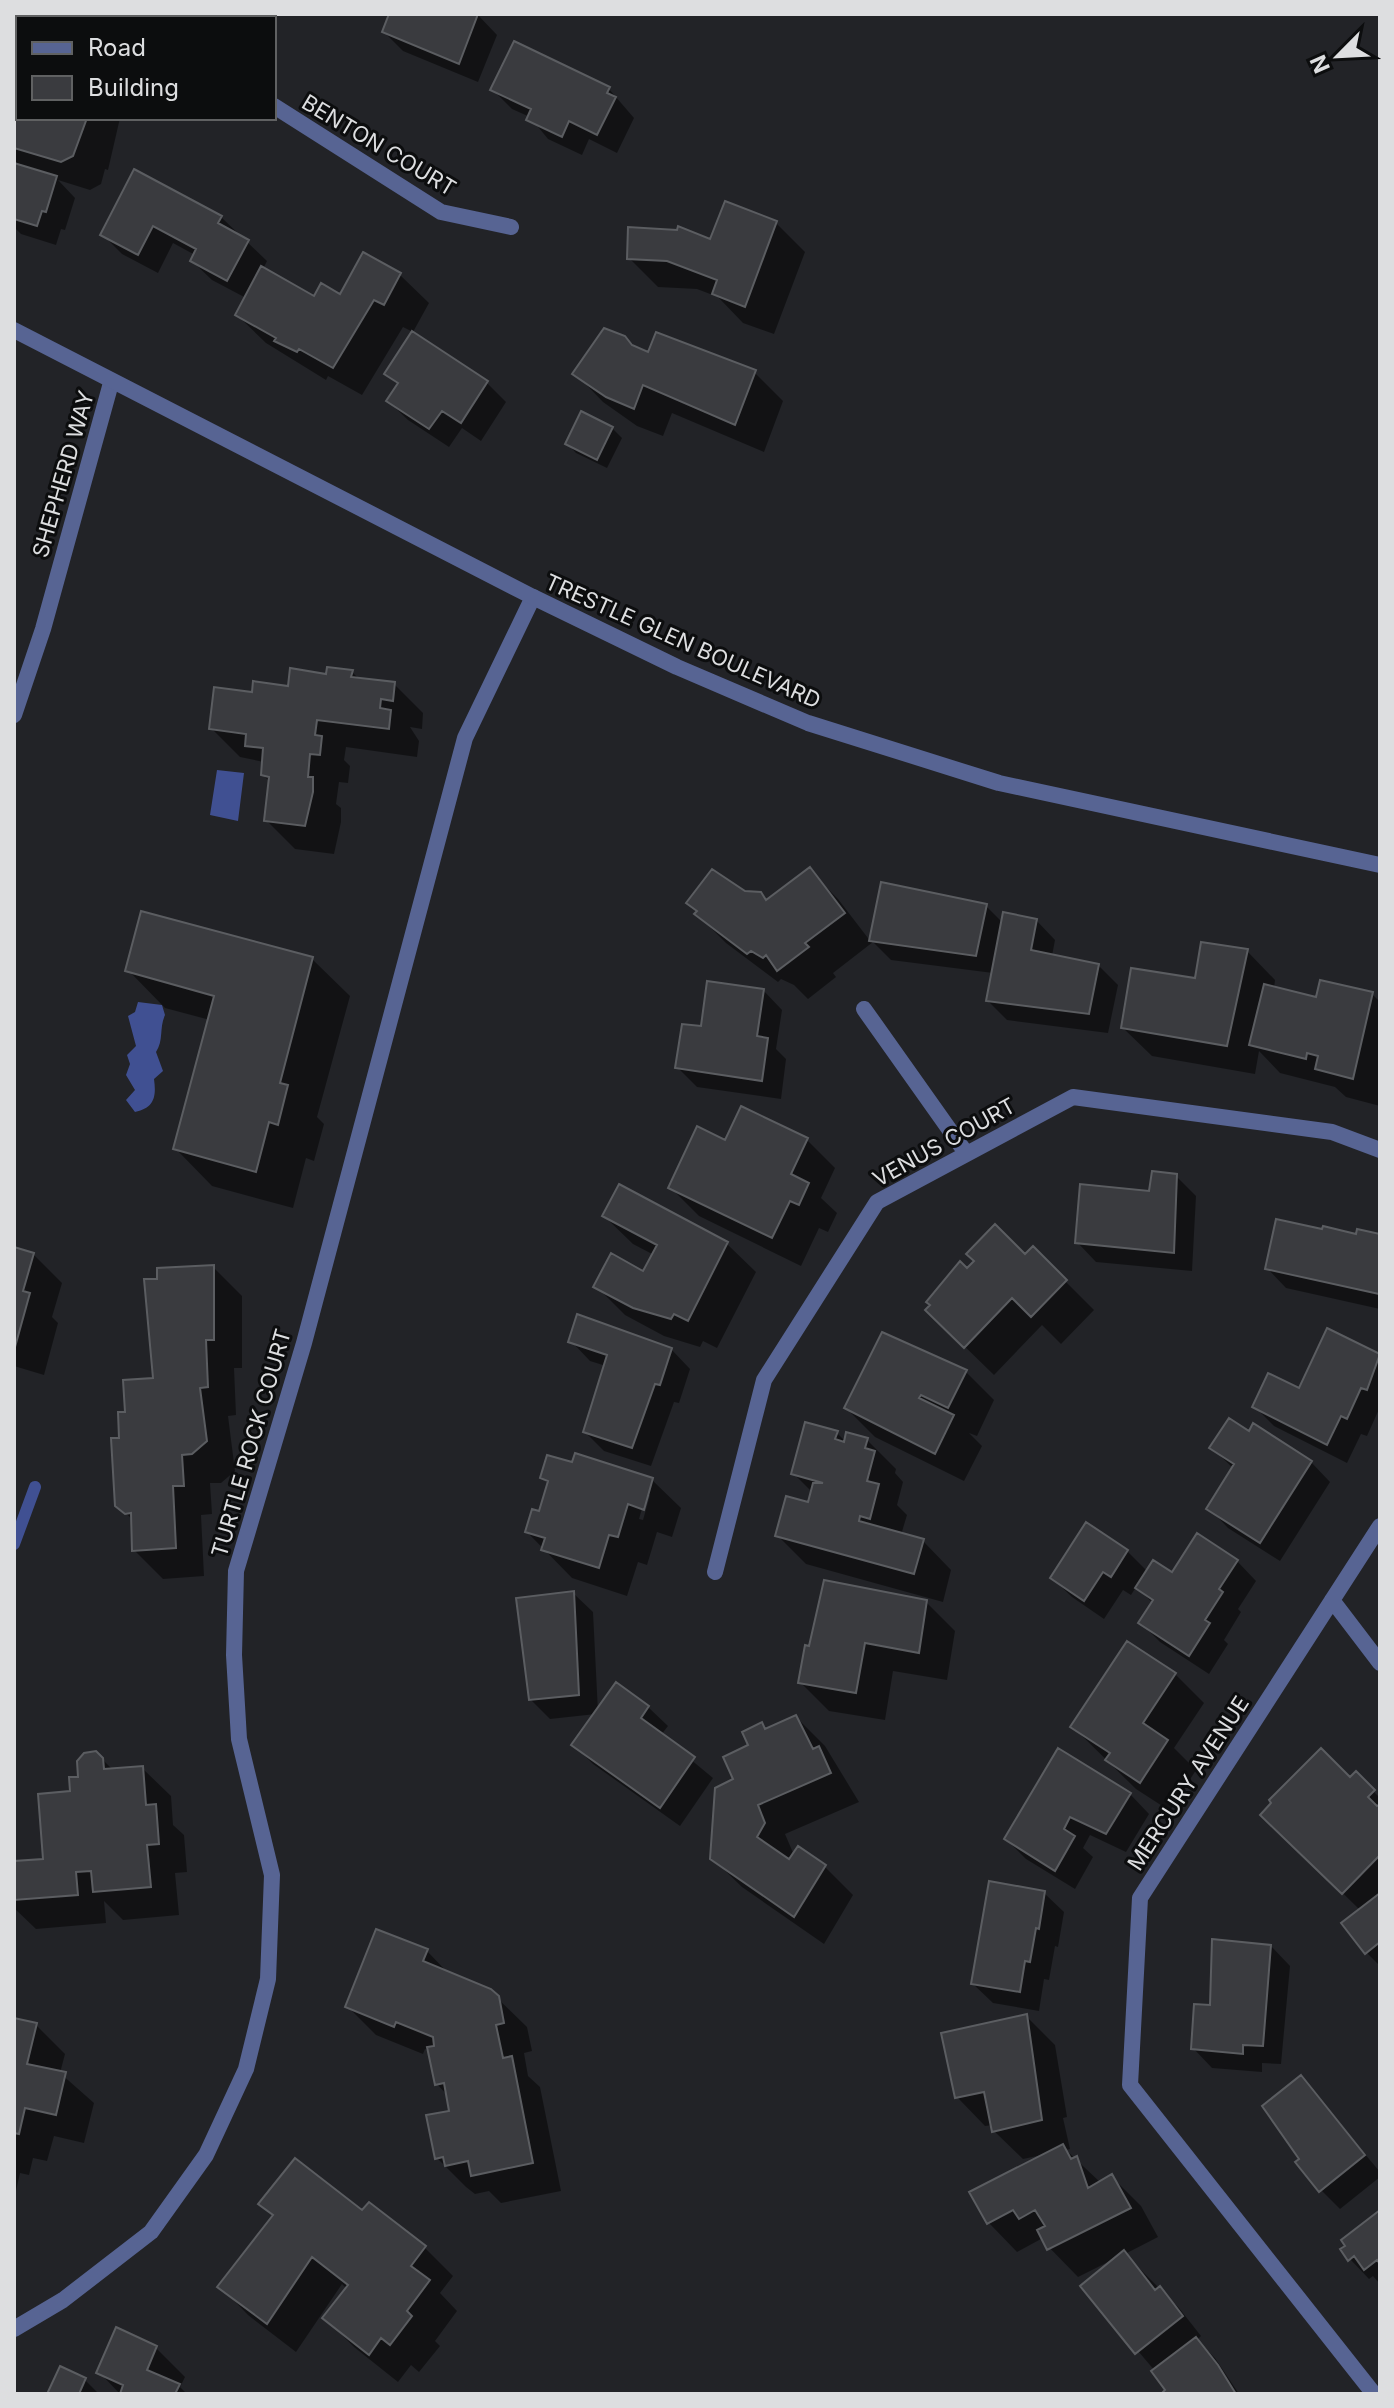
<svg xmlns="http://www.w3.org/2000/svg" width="1394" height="2408" viewBox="0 0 1394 2408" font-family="Inter,sans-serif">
<rect width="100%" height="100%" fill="#222327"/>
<path fill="#405092" d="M217 770 244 773 238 821 210 815Z
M138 1002 162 1005 165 1015C159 1028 164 1040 156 1052L163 1071 154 1079C156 1094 156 1108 135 1112L126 1100 135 1090 126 1075 130 1064 127 1055 136 1046 128 1016 135 1012Z"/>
<path fill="#0007" fill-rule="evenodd" d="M391 14H477L497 35 478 82 403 51 384 32Z
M14 48 18 49V118H120L108 170 105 169 101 184 90 190 58 180 75 198 65 230 61 229 56 245 21 234 14 227V166L22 168 14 160Z
M492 89H609L634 118 617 153 589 139 582 155 548 139 530 117 512 109Z
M135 172 221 217 267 261 263 269 314 298 341 297 400 275 429 303 413 332 403 327 362 395 328 376 326 380 266 343 237 315 246 298 212 280 192 261 195 255 173 243 158 273 122 254 102 234Z
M726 204 776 223 805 252 774 334 743 323 718 297 697 289 658 287 629 258 712 241Z
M635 349 649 355 754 372 783 401 764 452 672 413 663 436 637 426 603 402 575 373Z
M387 374 486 382 506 402 481 441 462 428 449 447 408 420 388 401 398 385Z
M582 413 612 428 622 438 607 468 576 453 567 443Z
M352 672 360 680 394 684 423 713 422 729 410 727 419 741 417 757 346 747 344 760 350 766 348 783 339 782 336 804 341 808V822L334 854 295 849 266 820 271 783 263 775 264 762 240 757 211 728 253 694Z
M809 870 838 899 871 942 883 885 986 906 1003 923 1036 920 1055 940 1052 956 1098 965 1118 985 1108 1033 1007 1020 988 1001 993 973 891 960 873 942 833 973 836 977 808 999 794 985 781 979 778 982 726 943 697 914 744 893 767 902Z
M1247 951 1275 980 1274 989 1318 1000 1372 994 1380 1002V1106L1346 1097 1335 1087 1280 1073 1259 1051 1255 1074 1152 1056 1123 1028Z
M312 959 350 996 317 1117 324 1124 314 1161 306 1158 293 1208 212 1186 175 1148 210 1020 165 1008 128 970Z
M763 990 782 1010 776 1049 786 1059 781 1099 697 1087 678 1068 703 1029Z
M807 1140 835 1168 821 1198 837 1213 828 1232 819 1228 801 1266 699 1216 670 1187 726 1142Z
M1176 1176 1196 1196 1192 1271 1096 1262 1077 1242Z
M604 1216 727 1244 756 1272 717 1348 703 1341 700 1347 664 1336 625 1315 596 1286 644 1273 654 1255 633 1244Z
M1359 1231 1380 1236V1309L1286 1288 1267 1268 1358 1236Z
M14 1249 33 1254 62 1283 52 1317 58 1323 44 1375 14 1366Z
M1033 1249 1094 1310 1061 1344 1042 1325 994 1375 957 1339 941 1283 960 1264 967 1271 1025 1257Z
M213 1267 242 1296V1368H234L236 1415 228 1416 235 1471 221 1483H210L212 1514 201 1515 204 1576 163 1579 134 1550 133 1520 117 1505 121 1439 127 1414 155 1380 159 1280Z
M1328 1331 1380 1356V1407L1367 1436 1361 1434 1347 1463 1274 1426 1254 1406 1300 1390Z
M571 1341 671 1349 690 1369 679 1403 674 1402 651 1466 604 1451 585 1432 606 1366 590 1361Z
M966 1372 994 1400 977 1436 969 1433 982 1446 964 1481 875 1437 846 1408Z
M1253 1426 1311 1462 1330 1482 1280 1561 1228 1528 1209 1508 1234 1469 1212 1448 1249 1433Z
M837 1433 846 1442 867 1440 896 1469 895 1473 903 1482 897 1505 907 1515 901 1535 923 1541 951 1570 943 1602 806 1564 777 1535 809 1505 813 1493 793 1473Z
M542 1477 652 1480 681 1508 672 1537 657 1532 647 1565 638 1562 627 1596 572 1578 527 1532 541 1514 549 1484ZM646 1495H650L643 1520 639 1519Z
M1127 1551 1148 1572 1173 1574 1237 1561 1256 1581 1238 1609 1241 1612 1224 1640 1228 1644 1209 1674 1160 1642 1140 1622 1153 1603 1136 1587 1131 1595 1123 1590 1104 1619 1072 1597 1052 1578Z
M826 1582 926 1602 955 1631 947 1680 893 1671 885 1720 829 1711 800 1682Z
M573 1593 593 1612 598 1712 648 1707 668 1726 661 1735 713 1778 680 1826 593 1764 574 1745 596 1714 550 1719 530 1699Z
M1127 1644 1175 1674 1204 1703 1174 1748 1196 1770 1170 1811 1136 1789 1073 1727Z
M796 1717 825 1746 859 1802 785 1834 794 1855 824 1866 853 1895 824 1944 742 1887 712 1858 736 1780 762 1725 767 1730Z
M102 1759 113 1770 142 1768 171 1796 173 1825 184 1835 187 1872 175 1873 179 1915 123 1920 104 1901 106 1923 36 1929 14 1908V1863L45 1861 80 1779Z
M1356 1774 1380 1798V1966L1367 1953 1360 1910 1263 1815 1350 1780Z
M1130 1794 1149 1814 1126 1852 1090 1835 1083 1848 1093 1857 1075 1889 1026 1859 1006 1839Z
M1044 1893 1064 1912 1058 1947 1055 1946 1049 1980 1044 1979 1039 2011 993 2003 973 1984Z
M1271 1946 1290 1966 1281 2064 1262 2063V2072L1212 2068 1193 2048 1212 2008Z
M427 1951 450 1975 490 1991 527 2027 532 2051 524 2053 528 2076 540 2087 561 2191 501 2203 489 2191 475 2194 466 2187 437 2158 452 2113 448 2096 437 2084 430 2051 425 2049 423 2054 376 2035 348 2007Z
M1026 2016 1055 2045 1067 2117 1063 2118 1070 2149 1066 2150 1101 2183 1112 2177 1141 2206 1158 2237 1125 2254 1179 2308 1201 2336 1197 2340 1215 2358 1239 2394H1164L1168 2391 1155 2371 1083 2286 1112 2260 1078 2277 1041 2239 1017 2252 989 2223 972 2193 1042 2155 1023 2159 994 2131 993 2125 985 2126 957 2097Z
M14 2020 36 2025 65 2054 60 2073 94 2103 84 2143 54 2136 47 2161 33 2158 29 2175 20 2173 14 2200Z
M1300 2077 1380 2172V2177L1340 2209 1321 2190Z
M261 2204 363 2213 424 2247 453 2276 440 2293 457 2311 435 2341 440 2346 419 2372 411 2365 398 2382 354 2347 325 2318 347 2289 342 2284 296 2352 248 2315 220 2286 274 2217Z
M1380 2212V2284L1373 2276 1369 2279 1350 2259Z
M156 2348 185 2377 180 2387 187 2394H120L99 2372Z
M85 2380 99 2394H49Z"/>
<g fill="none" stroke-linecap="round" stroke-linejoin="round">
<path stroke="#405092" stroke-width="12" d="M14 1544 35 1487"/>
</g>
<path fill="#3a3b3f" stroke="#5b5d61" stroke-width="2" d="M389 14H478L459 64 382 32Z
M514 41 610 87 607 93 616 97 597 135 569 121 562 137 526 120 531 109 490 90Z
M14 46 18 47V118H87L73 156 61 162 14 148Z
M14 163 57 176 46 212 42 211 37 226 14 219Z
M134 169 222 216 218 223 249 240 227 281 190 261 196 249 153 226 138 255 100 235Z
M725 201 777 221 745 307 712 294 717 280 667 261 627 259 628 227 677 230 678 226 710 239Z
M363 252 401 273 384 305 374 300 333 368 299 349 297 352 274 341 276 338 235 315 261 266 314 296 321 283 340 294Z
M604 328 625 336 632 345 648 352 656 332 756 370 735 425 643 385 634 409 606 397 572 374Z
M412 331 488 381 461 423 442 411 429 429 386 401 398 383 384 374Z
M581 411 613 427 597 460 565 444Z
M327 667 353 670 351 677 395 682 393 701 381 699 380 708 391 710 389 729 317 720 315 735 322 736 320 755 310 754 308 777H313V792L305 826 264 821 269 777 261 775 263 748 245 746 246 734 209 729 214 687 252 692 253 681 288 686 290 668 326 674Z
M810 867 845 913 805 943 809 947 777 971 766 955 763 958 751 951 747 954 694 914 697 911 686 903 712 869 745 891 761 892 766 900Z
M881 882 987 904 976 956 869 941Z
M141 911 313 957 280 1083 288 1085 278 1125 269 1122 256 1172 173 1149 214 996 125 971Z
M1003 912 1037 919 1031 950 1099 964 1089 1014 986 1001Z
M1201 942 1248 949 1227 1046 1121 1028 1131 968 1195 978Z
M1320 980 1373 992 1353 1079 1315 1069 1318 1056 1307 1053 1306 1059 1249 1045 1264 984 1316 997Z
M707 981 764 989 757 1036 768 1038 762 1081 675 1068 682 1024 701 1026Z
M741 1106 808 1138 791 1174 809 1183 799 1205 790 1201 772 1238 668 1188 697 1126 725 1140Z
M1152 1171 1177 1174 1174 1253 1075 1243 1080 1184 1149 1191Z
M619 1184 728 1242 688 1321 674 1314 671 1319 633 1308 593 1287 611 1253 643 1271 657 1245 602 1216Z
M1276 1219 1322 1229 1323 1226 1356 1234 1357 1229 1380 1234 1379 1294 1265 1269Z
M995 1224 1025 1254 1033 1246 1067 1280 1031 1317 1012 1298 964 1348 925 1310 930 1305 926 1302 960 1261 967 1268 974 1261 966 1254Z
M14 1247 34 1253 23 1291 30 1293 15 1347Z
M214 1265V1340H206L208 1387 200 1388 207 1441 192 1454 182 1455 184 1486H173L176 1548 132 1551 131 1513 125 1514 115 1506 111 1438H119L118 1412H125L123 1380 153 1378 144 1279H157V1268Z
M577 1314 672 1348 660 1385 655 1384 632 1448 583 1432 607 1355 568 1342Z
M1327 1328 1380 1354 1367 1390 1361 1388 1347 1419 1341 1416 1327 1445 1252 1407 1268 1373 1299 1388Z
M882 1332 967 1370 948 1408 921 1395 919 1398 954 1415 935 1454 844 1408Z
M1229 1418 1249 1431 1253 1423 1312 1461 1260 1543 1206 1509 1234 1464 1209 1448Z
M805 1422 838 1431 835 1439 844 1442 846 1432 868 1438 865 1448 875 1451 867 1481 879 1484 870 1519 860 1516 859 1521 924 1539 914 1574 775 1536 786 1496 808 1502 813 1483H823L791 1474Z
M575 1453 653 1478 644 1510 628 1504 618 1537 609 1535 599 1568 541 1550 545 1538 525 1532 532 1509 539 1511 548 1481 540 1478 547 1455 572 1462Z
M1086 1522 1128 1550 1111 1577 1103 1572 1084 1601 1050 1578Z
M1197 1533 1238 1560 1219 1589 1223 1592 1205 1620 1210 1623 1189 1656 1138 1623 1153 1600 1135 1588 1153 1560 1172 1572Z
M824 1580 927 1600 919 1653 865 1643 856 1693 798 1683 805 1645 809 1646Z
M574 1591 579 1695 529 1700 516 1598Z
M1127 1641 1176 1673 1143 1723 1168 1740 1140 1783 1105 1760 1110 1753 1070 1727Z
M616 1682 649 1706 641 1718 695 1757 660 1808 571 1745Z
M796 1715 813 1749 819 1746 831 1773 758 1805 765 1823 757 1837 789 1859 798 1846 826 1865 794 1917 710 1859 715 1788 733 1779 723 1757 748 1745 742 1732 762 1722 765 1729Z
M1058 1748 1131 1793 1106 1834 1070 1817 1064 1829 1075 1836 1055 1871 1004 1839Z
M1321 1748 1350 1777 1356 1771 1375 1790 1368 1797 1377 1806 1380 1804V1855L1342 1894 1260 1815 1271 1803 1269 1800Z
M96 1751 103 1758 104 1769 143 1766 146 1805 156 1804 159 1844 147 1845 151 1887 93 1892 91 1871 76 1872 78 1895 14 1900V1861L43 1859 38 1794 70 1791 69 1777H78L77 1761 84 1753Z
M989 1881 1045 1891 1039 1929 1036 1928 1030 1962 1025 1961 1020 1992 971 1984Z
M1380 1893V1942L1365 1954 1341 1923Z
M376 1929 428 1949 423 1961 491 1989 499 1996 504 2023 496 2025 503 2058 512 2056 533 2163 471 2176 468 2161 445 2166 443 2157 435 2159 426 2115 449 2111 444 2083 435 2085 427 2047 434 2046 433 2037 396 2022 394 2027 345 2007Z
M1212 1939 1271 1945 1263 2046 1243 2045V2054L1191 2049 1194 2004 1210 2005Z
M1027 2014 1042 2120 992 2132 984 2092 955 2098 941 2033Z
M14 2018 37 2023 27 2064 66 2072 56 2115 25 2108 19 2134 14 2133Z
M1301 2075 1365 2155 1319 2192 1295 2162 1299 2159 1262 2106Z
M1063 2144 1071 2159 1077 2156 1088 2188 1112 2174 1131 2208 1047 2250 1037 2230 1045 2226 1035 2210 1019 2219 1013 2210 987 2224 969 2192Z
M295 2158 362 2210 369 2202 426 2246 411 2266 430 2280 407 2311 412 2316 390 2345 381 2338 369 2355 322 2318 348 2285 312 2257 267 2324 217 2287 273 2215 258 2204Z
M1380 2210V2264L1377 2260 1364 2270 1354 2256 1348 2261 1340 2249 1345 2246 1341 2240Z
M1124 2250 1155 2290 1160 2286 1183 2316 1135 2354 1080 2286Z
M116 2327 157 2346 147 2370 180 2384 175 2394H120L123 2385 96 2373Z
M1196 2337 1218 2365 1236 2394H1161L1165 2390 1151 2371Z
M60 2366 86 2378 79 2394H47Z"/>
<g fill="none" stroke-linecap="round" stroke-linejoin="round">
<path stroke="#576493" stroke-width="16" d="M864 1009 966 1153"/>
<path stroke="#576493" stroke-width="16" d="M137 14 143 18
M274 106 441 212 511 227
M14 715 43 629 111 383
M715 1572 764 1380 877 1202 1073 1097 1332 1132 1380 1150
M1332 1600 1380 1663
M14 2329 63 2300 151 2232 206 2155 246 2069 268 1979 272 1875 239 1739 234 1655 236 1571 304 1343 465 738 533 597
M1374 2394 1130 2085 1140 1898 1380 1526"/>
<path stroke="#576493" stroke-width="16" d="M14 330 533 597 677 667 808 723 999 783 1380 865"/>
</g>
<g text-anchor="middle" stroke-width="6" stroke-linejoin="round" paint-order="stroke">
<g font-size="22" fill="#dddee0" stroke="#0c0d0e">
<text transform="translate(379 145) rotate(31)" y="8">BENTON COURT</text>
<text transform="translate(63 474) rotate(-74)" y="8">SHEPHERD WAY</text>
<text transform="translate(683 641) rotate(24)" y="8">TRESTLE GLEN BOULEVARD</text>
<text transform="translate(944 1142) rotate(-29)" y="8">VENUS COURT</text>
<text transform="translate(251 1443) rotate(-74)" y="8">TURTLE ROCK COURT</text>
<text transform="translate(1188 1783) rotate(-57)" y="8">MERCURY AVENUE</text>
</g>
</g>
<rect width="1394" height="2408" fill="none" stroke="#dddee0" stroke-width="32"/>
<rect x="16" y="16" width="260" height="104" fill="#0c0d0e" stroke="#606162" stroke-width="2"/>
<rect x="32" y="42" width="40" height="12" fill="#576493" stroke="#606162" stroke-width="2"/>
<text x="88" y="56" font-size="24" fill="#dddee0">Road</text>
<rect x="32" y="76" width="40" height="24" fill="#3a3b3f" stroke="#606162" stroke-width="2"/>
<text x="88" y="96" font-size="24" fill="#dddee0">Building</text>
<g transform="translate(1338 56) rotate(246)" stroke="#0c0d0e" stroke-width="6" paint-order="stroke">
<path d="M0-6L14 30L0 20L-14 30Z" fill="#dddee0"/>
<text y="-12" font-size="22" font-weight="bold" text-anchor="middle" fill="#dddee0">N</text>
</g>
</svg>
